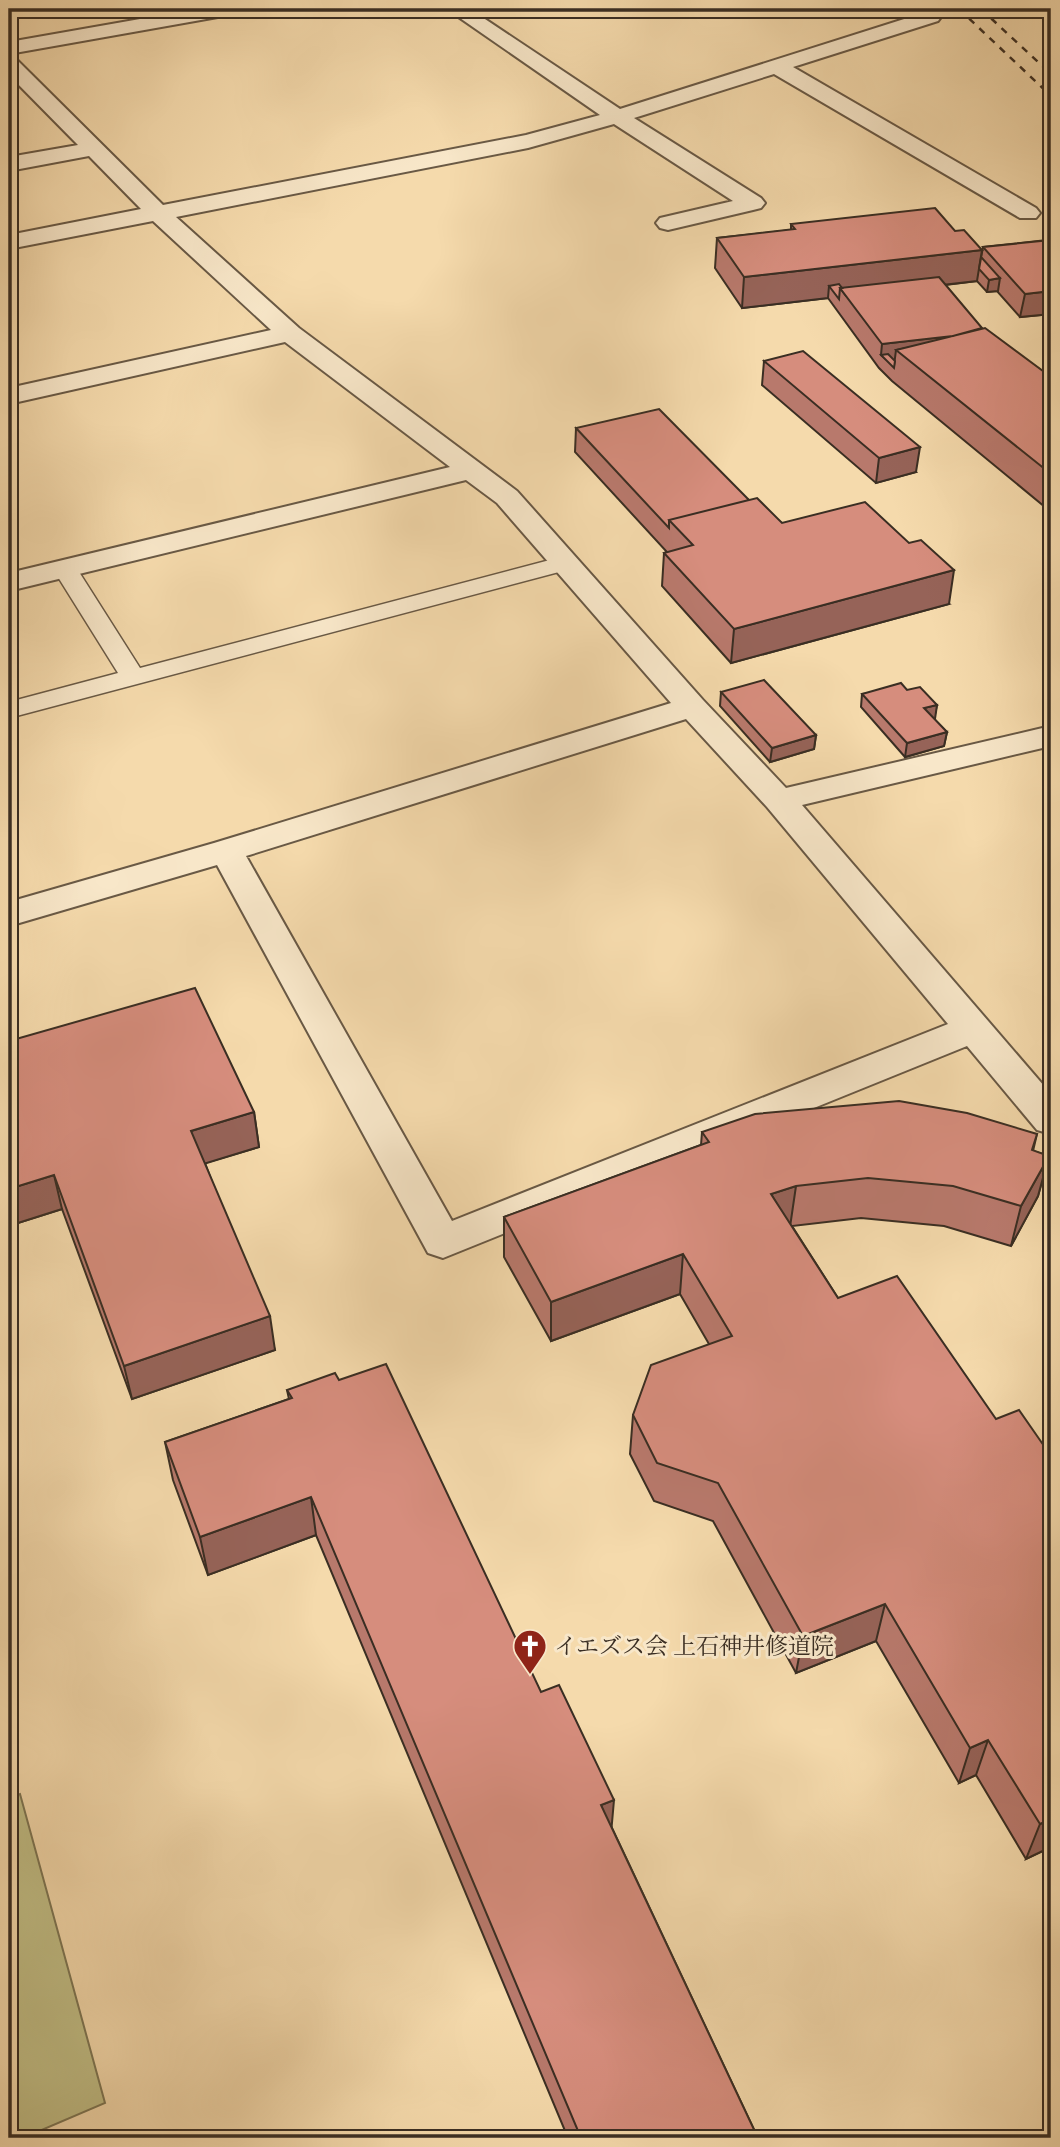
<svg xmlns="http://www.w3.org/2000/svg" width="1060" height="2147" viewBox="0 0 1060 2147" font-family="'IM FELL English','Noto Serif JP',serif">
<rect width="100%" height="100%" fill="#f5daac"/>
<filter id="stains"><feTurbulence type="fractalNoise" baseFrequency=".00286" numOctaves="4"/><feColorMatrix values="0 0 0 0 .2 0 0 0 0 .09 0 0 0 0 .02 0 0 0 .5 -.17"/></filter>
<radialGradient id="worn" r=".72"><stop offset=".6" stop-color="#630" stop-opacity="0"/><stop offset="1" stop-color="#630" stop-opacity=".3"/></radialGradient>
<path fill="#c1be86" stroke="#7e7654" stroke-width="2" d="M20 1794 105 2103 23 2138H9V1798Z"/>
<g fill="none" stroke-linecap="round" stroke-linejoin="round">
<defs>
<path id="service" d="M565 556 574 558 577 563 574 568 9 718V702L118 673 53 569 56 564 65 562 74 564 140 668Z"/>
<path id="minor" d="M197 9H239L229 15 9 54V42Z
M447 9H470L620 109 920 14 919 9H939L941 17 938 21 793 67 1036 208 1040 213 1036 218H1020L774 74 634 118 761 198 765 203 761 208 753 210 668 230 660 228 656 223 660 218 733 201 614 124 528 148 176 217 299 328 517 491 703 700 786 788 1051 726V746L802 805 1051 1094V1134L1037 1130 967 1046 443 1258 428 1253 217 865 9 926V902L214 843 671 703 497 503 466 480 9 591V573L450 467 285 342 9 404V388L271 330 153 221 9 249V235L141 209 89 156 9 171V157L78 145 9 75V57L16 59 163 205 526 135 600 115ZM686 719 767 807 948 1024 452 1221 246 856Z"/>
</defs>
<use href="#service" stroke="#695945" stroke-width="3"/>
<use href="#minor" stroke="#695945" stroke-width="4"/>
<use href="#service" fill="#f8e7c9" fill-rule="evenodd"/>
<use href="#minor" fill="#f8e7c9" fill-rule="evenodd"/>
<path stroke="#3a2e23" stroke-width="2.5" stroke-dasharray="7 7" stroke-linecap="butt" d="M959 9 1051 96
M981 9 1051 74"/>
</g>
<path fill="#b8796c" stroke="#3a2e23" stroke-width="2" d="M1051 219V314L1020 317 997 291 987 292 977 281 945 285 982 329 1051 377V512L892 381 879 368 828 298 742 308 715 268 717 238 791 230V224L955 231 981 258 983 247 1047 240Z
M764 361 916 472 876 483 762 385Z
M576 428 749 500 782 523 949 604 731 663 662 586 664 553 667 552 575 452Z
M907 690 937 705 934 719 947 732 944 746 905 757 861 707 862 694Z
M721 692 816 735 814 749 770 762 720 706Z
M9 1041 254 1112 259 1147 205 1163 275 1350 132 1399 62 1209 18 1223 9 1196Z
M702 1132 1037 1134 1033 1151 1049 1156 1038 1196 1011 1246 944 1226 861 1218 792 1226 838 1298 996 1419 1051 1456V1847L1026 1859 976 1775 959 1783 876 1641 796 1673 713 1521 654 1501 630 1454 633 1415 709 1344 680 1294 551 1341 504 1257V1217L701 1145Z
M287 1390 541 1692 612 1828 758 2138H568L316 1535 208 1575 173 1480 165 1442 289 1399Z"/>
<path fill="#966358" stroke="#3a2e23" stroke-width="2" d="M982 250 977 281 846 296 840 288 829 286 828 298 742 308 744 277Z
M1000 278 998 291 987 292 989 280Z
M1051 291V314L1020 317 1025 294Z
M985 332 896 350 894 366 881 355 882 344Z
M920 447 916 472 876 483 879 458Z
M954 570 949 604 731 663 734 629Z
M937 705 935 719 922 722 924 708Z
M947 732 944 746 905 757 907 743Z
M816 735 814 749 770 762 772 748Z
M254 1112 259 1147 197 1166 191 1131Z
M1049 1156 1038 1196 1011 1246 1021 1206Z
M54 1175 62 1209 18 1223 9 1189Z
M796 1186 790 1227 771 1194Z
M683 1254 680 1294 551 1341V1302Z
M270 1316 275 1350 132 1399 124 1366Z
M311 1497 316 1535 208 1575 200 1537Z
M885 1604 876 1641 796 1673 803 1636Z
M988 1740 976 1775 959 1783 970 1748Z
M614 1800 611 1834 601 1805Z
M1051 1819V1847L1026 1859 1040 1824Z"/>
<path fill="#d68d7d" stroke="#3a2e23" stroke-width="2" d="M935 208 955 231 964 230 982 250 744 277 717 238 795 229 791 224Z
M1051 240V291L1025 294 983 247Z
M981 258H982L1000 278 989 280 979 269Z
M939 277 982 328 953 336 882 344 840 288Z
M839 284 842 288H840L839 299 829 286Z
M985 328 1051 377V474L896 350Z
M803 351 920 447 879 458 764 361Z
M888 354 895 361 894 368 881 355Z
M659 409 749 500 669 520V528L576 428Z
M757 498 782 523 865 502 909 543 921 540 954 570 734 629 664 553 693 545 669 520Z
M764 680 816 735 772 748 721 692Z
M901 683 907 690 920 687 937 705 924 708 947 732 907 743 862 694Z
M195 988 254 1112 191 1131 270 1316 124 1366 54 1175 9 1189V1041Z
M899 1101 967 1113 1037 1134 1032 1150 1049 1156 1021 1206 953 1186 868 1178 796 1186 771 1194 838 1298 897 1276 996 1419 1019 1410 1051 1456V1819L1040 1824 988 1740 970 1748 885 1604 803 1636 718 1483 657 1463 633 1415 651 1365 732 1336 683 1254 551 1302 504 1217 709 1142 702 1132 755 1114Z
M386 1364 541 1692 559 1685 614 1800 601 1805 758 2138H581L311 1497 200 1537 165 1442 292 1398 287 1390 335 1373 339 1380Z"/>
<defs>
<symbol id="church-pin" viewBox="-11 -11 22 30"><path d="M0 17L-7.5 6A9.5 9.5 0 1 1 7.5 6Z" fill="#8f2418" stroke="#f8e7c9"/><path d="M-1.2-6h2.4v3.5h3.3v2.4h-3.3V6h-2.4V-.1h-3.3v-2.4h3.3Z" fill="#fff"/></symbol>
</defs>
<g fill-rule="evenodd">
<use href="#church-pin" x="511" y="1627" width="38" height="52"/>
</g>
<g text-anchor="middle" stroke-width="6" stroke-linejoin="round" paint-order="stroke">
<g font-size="23" fill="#3a2e23" stroke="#f8e7c9" text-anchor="start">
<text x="554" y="1654">イエズス会 上石神井修道院</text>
</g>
</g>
<rect width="1060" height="2147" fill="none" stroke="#f5daac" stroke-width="35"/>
<rect x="10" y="10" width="1039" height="2126" fill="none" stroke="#3a2e23" stroke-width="3.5"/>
<rect x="18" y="18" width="1025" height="2112" fill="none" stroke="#3a2e23" stroke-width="2"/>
<rect width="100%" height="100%" filter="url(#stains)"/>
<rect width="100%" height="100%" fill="url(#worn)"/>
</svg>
